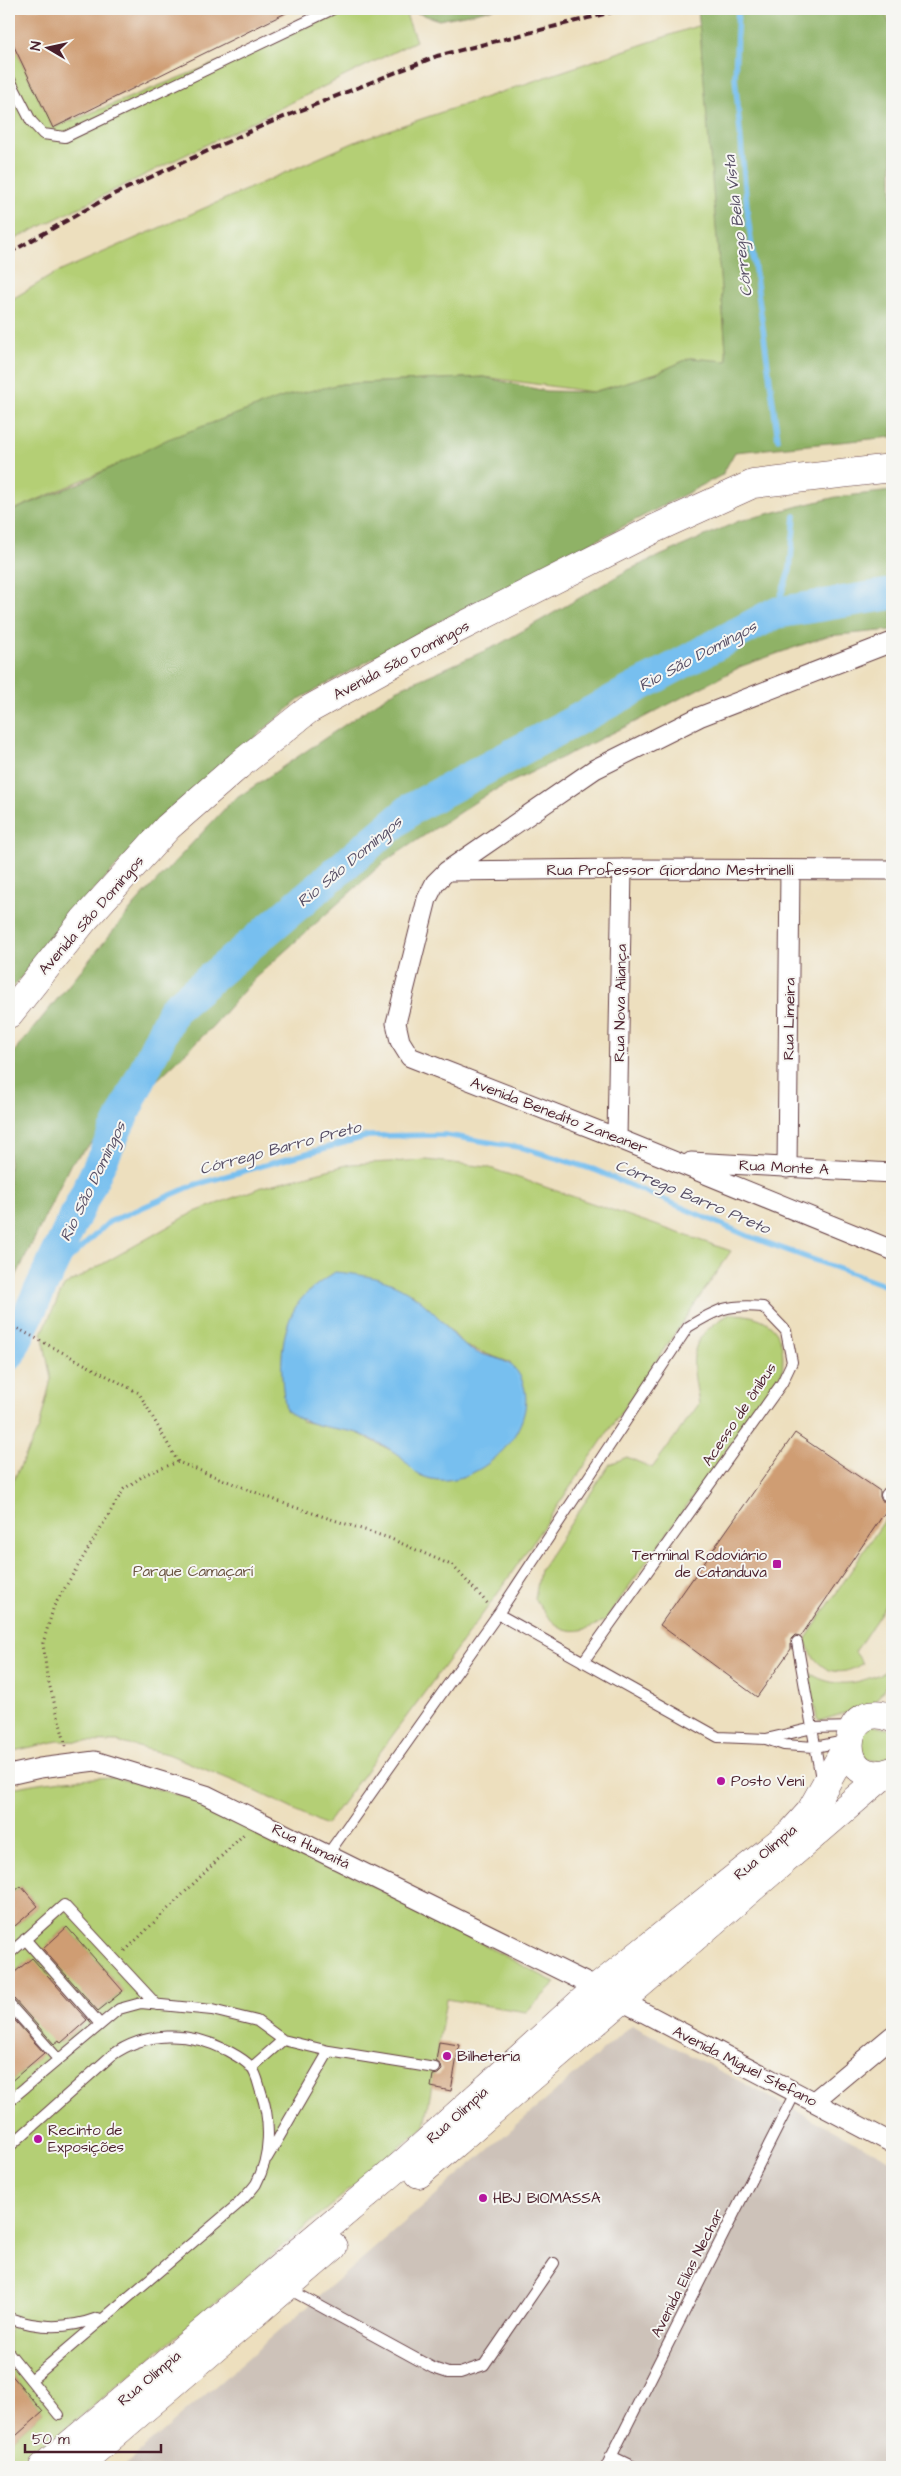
<svg xmlns="http://www.w3.org/2000/svg" width="901" height="2476" viewBox="0 0 901 2476" font-family="'Architects Daughter',sans-serif">
<rect width="100%" height="100%" fill="#f6f6f2"/>
<filter id="ink" filterUnits="userSpaceOnUse"><feTurbulence type="fractalNoise" baseFrequency=".02" numOctaves="2"/><feDisplacementMap in="SourceGraphic" scale="10" xChannelSelector="R" yChannelSelector="G"/><feConvolveMatrix kernelMatrix="1 2 1 2 8 2 1 2 1" color-interpolation-filters="sRGB"/></filter>
<filter id="wash" filterUnits="userSpaceOnUse"><feTurbulence type="fractalNoise" baseFrequency=".0096" numOctaves="4" result="noise"/><feDisplacementMap in="SourceGraphic" scale="20" xChannelSelector="R" yChannelSelector="G"/><feGaussianBlur stdDeviation="1.12" result="paint"/><feColorMatrix in="noise" values="0 0 0 0 0 0 0 0 0 0 0 0 0 0 0 0 0 1.4 0 .05"/><feComposite in="paint" operator="in"/></filter>
<g filter="url(#wash)">
<rect width="100%" height="100%" fill="#eddfbe"/>
<path fill="#cdc2b9" d="M632 2025 892 2161V2467H122Z"/>
<path fill="#b4cf75" stroke="#7f7750" fill-rule="evenodd" d="M351 9H404L416 41 9 242V36L53 128Z
M882 9H892V29Z
M700 25 727 362 690 358 657 373 593 392 484 377 342 384 227 417 9 512V301L54 274 362 139Z
M427 1160 487 1167 731 1251 496 1596 326 1825 243 1785 168 1754 117 1742 58 1741 9 1752V1489L39 1428 51 1379 42 1333 64 1286 192 1213 262 1187 351 1164ZM411 1293 434 1313 465 1346 511 1363 421 1476 396 1453 358 1433 301 1421Z
M730 1314C771 1314 787 1332 782 1372L605 1620C571 1640 555 1631 535 1599L540 1570 610 1464 627 1457 652 1468 699 1404C692 1360 684 1339 730 1314Z
M892 1509V1596L855 1652 863 1663C836 1682 815 1668 805 1640Z
M892 1665V1678L874 1703 820 1721 817 1719 808 1672C829 1686 849 1686 872 1677 880 1674 887 1671 892 1665Z
M866 1724 892 1730V1755L883 1762 864 1759 857 1734Z
M114 1777 227 1809 556 1983 526 2012 446 1999 425 2126 21 2467H9V2442L43 2412 27 2393 9 2408V2405L25 2391 9 2372V2083L19 2074 9 2061 20 2074 40 2056 9 2020V1982L61 2043 81 2026 26 1962 9 1977V1919L15 1926 38 1906 21 1886 9 1896V1789C43 1780 78 1779 114 1777ZM67 1927 123 1991 103 2008 47 1945Z"/>
<path fill="#8fb266" stroke="#6c6848" d="M405 9H494L439 20Z
M698 9H882L892 29V437L735 452 722 475 426 629 301 698 159 820 91 894 9 992V512L80 483 168 439 286 396 342 384 484 377 545 391 593 392 657 373 690 358 727 361Z
M892 491V630L827 636 742 666 635 722 489 793 384 862 255 978 212 1027 71 1163 9 1291V1058L136 903 231 802 396 690 498 645 628 570 739 521 836 497Z"/>
<path fill="#77bfef" stroke="#606f8d" d="M335 1272C380 1276 404 1283 436 1315 446 1325 454 1337 465 1346 486 1362 514 1351 524 1386 538 1434 470 1497 422 1476 412 1472 405 1460 397 1454 386 1446 372 1439 360 1434 354 1431 345 1431 338 1429 318 1426 303 1422 286 1410 280 1376 278 1339 295 1308 303 1293 322 1281 335 1272Z"/>
<g fill="none" stroke-linecap="round" stroke-linejoin="round">
<path stroke="#77bfef" stroke-width="5.5" d="M738 9 735 77 748 218 778 439
M775 613 790 569 795 516
M41 1286 109 1222 194 1185 368 1136 445 1135 524 1148 595 1170 748 1236 892 1288"/>
<path stroke="#77bfef" stroke-width="32" d="M9 1355 173 1010 411 809 775 613 892 594"/>
</g>
<g id="blocks">
<path fill="#cf9d73" d="M9 9H294L53 128 9 36Z
M795 1433 880 1491V1497L882 1501H888L892 1499V1502L801 1636 795 1635 791 1639V1649L757 1697 660 1625Z
M21 1886 38 1906 15 1926 9 1919V1896Z
M67 1927 123 1991 98 2011 43 1949Z
M32 1958 87 2020 61 2043 59 2040 54 2044 14 1999 9 1997V1977Z
M9 2014 44 2053 9 2083Z
M439 2042 459 2045 451 2091 431 2087 433 2075 438 2074 442 2070 441 2065 436 2061Z
M9 2372 43 2412 9 2442Z"/>
</g>
</g>
<g filter="url(#ink)">
<use href="#blocks" fill-opacity="0" stroke="#623c41" stroke-width="1"/>
<g fill="none" stroke-linecap="round" stroke-linejoin="round">
<defs>
<path id="lane" d="M9 78 31 121 43 134 65 137 333 9
M886 1495 892 1487
M498 1614 718 1737 766 1739 784 1745 815 1747 845 1741
M797 1642 821 1779
M766 1739 813 1728 853 1727
M328 1854 498 1614 688 1327C718 1309 727 1304 763 1307L786 1331 792 1362 782 1383 583 1662
M25 1939 100 2024
M9 1954 64 1905 157 2005
M9 2004 58 2059
M251 2068 283 2040 329 2051 435 2068
M9 2101 119 2009 141 2003 212 2010 257 2021 283 2040
M9 2147 111 2056C145 2031 189 2031 226 2050 235 2055 244 2059 251 2067 257 2074 258 2083 261 2092 271 2121 271 2156 256 2184 251 2191 244 2198 238 2204L31 2380
M267 2158 329 2051
M287 2288 433 2368 448 2373H460L484 2365 554 2263
M9 2318C39 2329 68 2329 98 2318
M9 2353 59 2415
M611 2456 634 2467
M606 2467 795 2093"/>
<path id="street" d="M892 642 699 717 595 769 447 871 435 883 427 899 396 1023 400 1041 410 1057 617 1138 892 1250
M447 871 622 869 892 870
M617 1138 622 869
M691 1162 892 1173
M787 1168 790 870
M9 1775 40 1768 95 1761 206 1795 597 1988 892 2143
M813 2102 892 2036"/>
<path id="secondary" d="M9 1014 84 920 168 827 238 766 308 710 433 641 654 529 753 484 892 468
M892 1718C837 1695 834 1793 892 1771
M419 2174 885 1774
M43 2467 406 2161 597 1988 792 1832 810 1812 848 1744
M76 2467 333 2247"/>
</defs>
<use href="#lane" stroke="#623c41" stroke-width="12"/>
<use href="#street" stroke="#623c41" stroke-width="21"/>
<use href="#secondary" stroke="#623c41" stroke-width="29"/>
<path stroke="#623c41" stroke-width="3" stroke-dasharray="1 4" stroke-linecap="butt" d="M9 1324 139 1393 178 1462 288 1505 389 1538 453 1566 489 1605
M66 1746 47 1676 43 1643 54 1606 124 1489 146 1474 178 1462
M125 1951 245 1833"/>
<use href="#lane" stroke="#fff" stroke-width="10"/>
<use href="#street" stroke="#fff" stroke-width="19"/>
<use href="#secondary" stroke="#fff" stroke-width="28"/>
<path stroke="#4a1f2b" stroke-width="4" stroke-dasharray="8 4" stroke-linecap="butt" d="M9 253 114 194 264 125 437 56 624 9"/>
</g>
</g>
<g fill="#b5179e" stroke="#f6f6f2" stroke-width="2">
<rect x="772" y="1559" width="10" height="10" rx="2.5"/>
<circle cx="721" cy="1781" r="5"/>
<circle cx="447" cy="2056" r="5"/>
<circle cx="38" cy="2139" r="5"/>
<circle cx="483" cy="2198" r="5"/>
</g>
<g text-anchor="middle" stroke-width="4" stroke-linejoin="round" paint-order="stroke">
<g font-size="15" fill="#4a1f2b" stroke="#f6f6f2">
<text transform="translate(401 660) rotate(-28)" y="5">Avenida São Domingos</text>
<text x="670" y="875">Rua Professor Giordano Mestrinelli</text>
<text transform="translate(91 915) rotate(-49)" y="5">Avenida São Domingos</text>
<text transform="translate(620 1003) rotate(-89)" y="5">Rua Nova Aliança</text>
<text transform="translate(789 1019) rotate(-89)" y="5">Rua Limeira</text>
<text transform="translate(559 1115) rotate(21)" y="5">Avenida Benedito Zaneaner</text>
<text transform="translate(784 1167) rotate(3)" y="5">Rua Monte A</text>
<text transform="translate(739 1414) rotate(-56)" y="5">Acesso de ônibus</text>
<text transform="translate(311 1846) rotate(26)" y="5">Rua Humaitá</text>
<text transform="translate(765 1852) rotate(-40)" y="5">Rua Olímpia</text>
<text transform="translate(745 2066) rotate(27)" y="5">Avenida Miguel Stefano</text>
<text transform="translate(457 2115) rotate(-42)" y="5">Rua Olímpia</text>
<text transform="translate(687 2273) rotate(-63)" y="5">Avenida Elias Nechar</text>
<text transform="translate(149 2378) rotate(-40)" y="5">Rua Olímpia</text>
</g>
<g font-size="15" fill="#4a1f2b" stroke="#f6f6f2" text-anchor="start">
<text x="767" y="1560" text-anchor="end">Terminal Rodoviário<tspan x="767" dy="17">de Catanduva</tspan></text>
<text x="731" y="1786">Posto Veni</text>
<text x="457" y="2061">Bilheteria</text>
<text x="48" y="2135">Recinto de<tspan x="48" dy="17">Exposições</tspan></text>
<text x="493" y="2203">HBJ BIOMASSA</text>
</g>
<g font-size="15" fill="#6a5441" stroke="#f6f6f2">
<text x="193" y="1576">Parque Camaçarí</text>
</g>
<g font-size="16" font-style="italic" fill="#584f66" stroke="#f6f6f2">
<text transform="translate(737 226) rotate(-97)" y="6">Córrego Bela Vista</text>
<text transform="translate(697 655) rotate(-28)" y="6">Rio São Domingos</text>
<text transform="translate(349 861) rotate(-40)" y="6">Rio São Domingos</text>
<text transform="translate(280 1147) rotate(-15)" y="6">Córrego Barro Preto</text>
<text transform="translate(92 1181) rotate(-64)" y="6">Rio São Domingos</text>
<text transform="translate(693 1196) rotate(23)" y="6">Córrego Barro Preto</text>
</g>
</g>
<rect width="901" height="2476" fill="none" stroke="#f6f6f2" stroke-width="30"/>
<g transform="translate(48 48) rotate(279)" stroke="#f6f6f2" stroke-width="4" paint-order="stroke">
<path d="M0-4L9 19L0 12L-9 19Z" fill="#4a1f2b"/>
<text y="-8" font-size="14" font-weight="bold" text-anchor="middle" fill="#4a1f2b">N</text>
</g>
<path d="M25 2444v8h136v-8" fill="none" stroke="#4a1f2b" stroke-width="2.5"/>
<text x="32" y="2444" font-size="15" fill="#4a1f2b" stroke="#f6f6f2" stroke-width="4" paint-order="stroke">50 m</text>
</svg>
